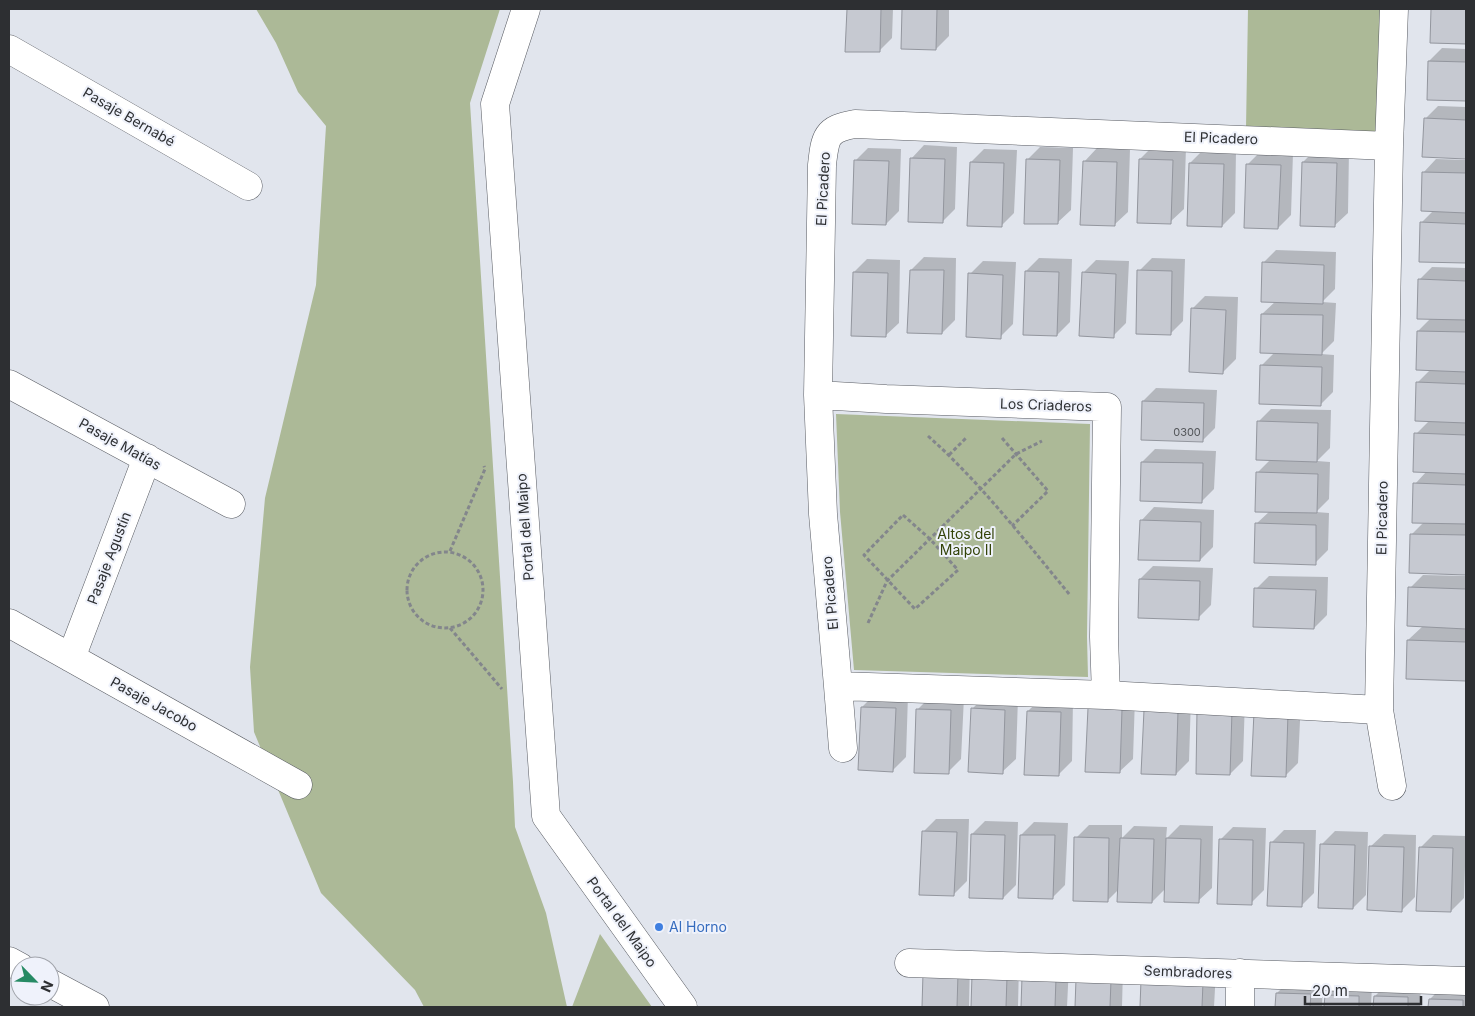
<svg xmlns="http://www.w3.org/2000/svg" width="1475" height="1016" viewBox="0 0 1475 1016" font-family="Inter,sans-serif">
<rect width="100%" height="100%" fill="#e1e5ed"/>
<path fill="#acb997" d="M256 9H500L470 103 513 782 515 827 546 913 567 1007H424L415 990 321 893 254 732 250 667 265 498 316 285 326 126 298 92 276 43Z
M1248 9H1382L1378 134 1246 128Z
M836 414 1090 424 1087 637 1088 677 854 670 840 512Z
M600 934 652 1007H572Z"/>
<path fill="#0003" d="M848 9H893L892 38 879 51 847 50Z
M904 9H949V36L936 49 903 48Z
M1432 9H1466V43L1431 42Z
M1442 48 1466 49V100L1428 99 1429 61Z
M1438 106 1466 107V158L1424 156 1425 119Z
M924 145 957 147 955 209 942 222 911 159Z
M1153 146 1186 147 1184 209 1170 222 1140 159Z
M1040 147 1073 148 1071 210 1057 223 1027 160Z
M868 148 901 149 899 211 886 224 855 161Z
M1097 148 1130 149 1128 212 1114 225 1084 162Z
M984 149 1017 150 1014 213 1001 226 971 162Z
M1316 149 1349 150 1348 213 1334 226 1303 162Z
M1203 150 1236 151 1235 213 1222 226 1190 163Z
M1260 152 1293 153 1291 215 1278 228 1247 165Z
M1436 159 1466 160V262L1421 261V223L1434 210 1423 173Z
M1276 250 1336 252 1335 289 1322 302 1336 303 1334 341 1321 354 1334 355 1333 392 1320 405 1261 366 1275 352 1262 314 1276 301 1263 263Z
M924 257 956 258 955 320 942 333 911 270Z
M1039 258 1072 259 1070 322 1057 335 1026 271Z
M1152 258 1185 259 1183 321 1170 334 1139 271Z
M867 259 900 260 899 323 885 336 854 272Z
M1096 260 1129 261 1126 323 1113 336 1083 273Z
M983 261 1016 262 1013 324 1000 337 970 274Z
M1432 267 1466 268V573L1411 572 1412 534 1424 522 1415 484 1426 472 1416 434 1429 421 1417 383 1431 369 1418 331 1431 318 1419 280Z
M1205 296 1238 297 1236 359 1223 372 1192 309Z
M1156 388 1217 390 1215 428 1202 441 1143 401Z
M1271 409 1331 410 1330 448 1317 461 1330 462 1329 499 1316 512 1329 513 1328 550 1315 563 1256 524 1270 511 1257 473 1270 460 1258 422Z
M1155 449 1216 451 1214 489 1201 502 1142 462Z
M1154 507 1214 510 1213 547 1200 560 1141 521Z
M1153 566 1213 568 1211 605 1198 618 1140 579Z
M1423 575 1466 576V680L1407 678 1408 640 1423 626 1410 588Z
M1269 576 1328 577 1327 615 1314 628 1256 589Z
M875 694 908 695 906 757 893 770 862 707Z
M931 696 964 697 961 759 948 772 918 709Z
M985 696 1018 697 1016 759 1002 772 972 709Z
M1135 697 1133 759 1119 772 1089 709Z
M1158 697 1191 698 1189 761 1176 774Z
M1041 698 1073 699 1072 761 1058 775 1028 711Z
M1245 699 1243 761 1230 774 1199 711Z
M1268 699 1301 700 1298 763 1285 776Z
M936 819H969L967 881 954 894 923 832Z
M985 821 1018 822 1016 885 1003 898 972 834Z
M1034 822 1068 823 1065 885 1052 898 1021 835Z
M1089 825H1122V838L1134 826 1167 827 1166 839 1180 825 1213 826 1212 888 1198 901 1166 888 1152 902 1119 889 1107 901 1076 838Z
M1233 827 1266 828 1264 890 1251 903 1220 840Z
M1284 830H1316L1314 893 1301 906 1271 843Z
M1335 831 1368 832 1366 895 1353 908 1322 844Z
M1384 834 1416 835 1415 897 1402 910 1370 847Z
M1433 835 1466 836 1464 898 1451 911 1420 848Z
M970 962 969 1007H923L924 974Z
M1019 964 1018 1007H973V976Z
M1069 965 1067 1007H1022L1023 977Z
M1123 968 1122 1007H1077V980Z
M1216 970 1214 1007H1141L1142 981Z
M1290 980 1323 981 1322 1007H1277V993Z
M1339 983 1372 984 1371 1007H1326V996Z
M1388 983 1421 984 1420 1007H1375V996Z
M1443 986 1466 987V1007H1430V999Z"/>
<path fill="#c6c9d1" stroke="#93969e" d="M847 9H881L880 52H845Z
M902 9H937L936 50 901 49Z
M1431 9H1466V44L1430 43Z
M1428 61 1466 62V101L1427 100Z
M1424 118 1466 120V159L1422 157Z
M910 158 945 159 943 223 908 222Z
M1026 159 1060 160 1058 224H1024Z
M1139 159 1173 160 1171 224 1137 223Z
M854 160 889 161 886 225 852 224Z
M1083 161 1117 162 1115 226 1080 225Z
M970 162 1004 163 1002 227 967 226Z
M1302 162 1337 163 1335 227 1300 226Z
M1189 163 1224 164 1222 227 1187 226Z
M1246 164 1281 165 1278 229 1244 228Z
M1422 172 1466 173V213L1421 211Z
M1420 222 1466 224V263L1419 262Z
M1262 262 1324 265 1323 304 1261 302Z
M910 270H944L942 334 907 333Z
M1137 270 1172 271 1171 335 1136 334Z
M1025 271 1059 272 1057 336 1023 335Z
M853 272 888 273 886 337 851 336Z
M1082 272 1116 274 1114 338 1079 336Z
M968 273 1003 275 1001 339 966 337Z
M1418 279 1466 281V320L1417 319Z
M1191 308 1226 310 1223 374 1189 372Z
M1261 314 1323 315 1322 355 1260 353Z
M1417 331 1466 332V372L1416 370Z
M1260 365 1322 367 1321 406 1259 404Z
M1416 382 1466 384V423L1415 421Z
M1142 401 1204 403 1203 442 1141 440Z
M1257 421 1318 423 1317 462 1256 460Z
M1414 433 1466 435V474L1413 472Z
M1141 462 1203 463 1202 503 1140 501Z
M1256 472 1318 474 1317 513 1255 512Z
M1413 483 1466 485V524L1412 523Z
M1140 520 1201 522 1200 561 1138 560Z
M1255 523 1316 525V565L1254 563Z
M1410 534 1466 535V575L1409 573Z
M1139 579 1200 581 1199 620 1138 618Z
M1408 587 1466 589V629L1407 626Z
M1254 588 1316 590 1314 629 1253 627Z
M1407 640 1466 642V681L1406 679Z
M861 707 896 708 893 772 858 770Z
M971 708 1005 710 1003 774 968 772Z
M1088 708 1122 709 1120 773 1085 772Z
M916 709 951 710 949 774 914 773Z
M1144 710 1178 711 1176 775 1141 774Z
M1197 710 1232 711 1230 775 1196 774Z
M1027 711 1061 712 1059 776 1024 775Z
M1254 712 1288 713 1286 777 1251 776Z
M922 831 957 832 954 896 919 895Z
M971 834 1005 835 1003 899 969 898Z
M1020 835H1055L1053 899 1018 898Z
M1074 837 1109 838 1108 902 1073 901Z
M1120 838 1154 839 1152 903 1117 902Z
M1166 838 1201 839 1199 903 1164 902Z
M1219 839 1253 840 1252 905 1217 904Z
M1270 842 1304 843 1302 907 1267 906Z
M1320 844 1355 845 1353 909 1318 908Z
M1369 846 1404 847 1402 912 1367 910Z
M1419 847 1453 848 1451 912 1416 911Z
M923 973 958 974 957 1007H922Z
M972 975 1007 977 1006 1007H971Z
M1022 977 1056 978 1055 1007H1021Z
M1076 979 1111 980 1110 1007H1075Z
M1141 980 1203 982 1202 1007H1140Z
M1276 993 1311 994 1310 1007H1275Z
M1325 995 1359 996V1007H1324Z
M1374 996 1408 997V1007H1373Z
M1429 999 1463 1000V1007H1428Z"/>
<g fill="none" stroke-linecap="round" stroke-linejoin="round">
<defs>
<path id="minor" d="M526 9 495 104 546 816 683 1007
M9 49 248 186
M9 384 231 504
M818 395 886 399 1107 407 1104 637 1106 695
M9 623 298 785
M71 658 147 458
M838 686 843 748
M1379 710 1106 695 838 686 823 514 818 395 822 165C825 137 826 129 855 124L1389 146
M1392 786 1379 710 1389 146 1394 9
M9 961 20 967
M909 963 1466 981
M50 983 95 1007
M1240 1007V973"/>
</defs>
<use href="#minor" stroke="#595c63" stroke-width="29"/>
<path stroke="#83868c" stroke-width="3" stroke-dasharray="4 2.5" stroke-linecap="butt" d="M928 436C981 483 1025 541 1070 595
M1002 438 1048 491 1012 526
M949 455 967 437
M903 515 930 539 958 570 915 609 864 555Z
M450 551 485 469 484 466
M407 590a38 38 0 1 1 76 0a38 38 0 1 1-76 0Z
M868 623 887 581 1016 454 1042 441
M450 628 502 689"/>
<use href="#minor" stroke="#fff" stroke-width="28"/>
</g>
<circle fill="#3f7fe0" stroke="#eff2fb" stroke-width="2" cx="659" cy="927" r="5"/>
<g text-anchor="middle" stroke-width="4" stroke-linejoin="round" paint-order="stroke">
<g font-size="11" fill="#53565a">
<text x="1187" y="436">0300</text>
</g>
<g font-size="14" fill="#2d2f32" stroke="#eff2fb">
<text transform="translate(129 117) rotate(30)" y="5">Pasaje Bernabé</text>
<text transform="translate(1221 138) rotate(2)" y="5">El Picadero</text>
<text transform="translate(823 189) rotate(-87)" y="5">El Picadero</text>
<text transform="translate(1046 405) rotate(2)" y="5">Los Criaderos</text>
<text transform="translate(120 444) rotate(29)" y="5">Pasaje Matías</text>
<text transform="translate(1382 518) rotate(-89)" y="5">El Picadero</text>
<text transform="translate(525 527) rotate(-94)" y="5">Portal del Maipo</text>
<text transform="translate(109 558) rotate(-69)" y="5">Pasaje Agustín</text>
<text transform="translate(830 593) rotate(-95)" y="5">El Picadero</text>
<text transform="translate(154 704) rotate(29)" y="5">Pasaje Jacobo</text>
<text transform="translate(622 922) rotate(54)" y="5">Portal del Maipo</text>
<text transform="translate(1188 972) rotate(2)" y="5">Sembradores</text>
</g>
<g font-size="14" fill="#334308" stroke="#eff2fb">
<text x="966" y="539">Altos del<tspan x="966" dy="16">Maipo II</tspan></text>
</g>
<g font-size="14" fill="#366cbe" stroke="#eff2fb" text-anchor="start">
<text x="669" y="932">Al Horno</text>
</g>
</g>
<rect width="1475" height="1016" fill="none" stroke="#2d2f32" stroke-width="20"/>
<g transform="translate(35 981) rotate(114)"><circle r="24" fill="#eff2fb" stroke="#a1a4ab"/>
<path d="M0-4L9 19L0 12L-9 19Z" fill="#268a64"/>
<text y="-8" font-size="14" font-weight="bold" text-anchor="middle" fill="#2d2f32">N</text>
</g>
<path d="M1305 996v8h116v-8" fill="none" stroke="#2d2f32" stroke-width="2.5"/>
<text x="1312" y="996" font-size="15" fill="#2d2f32" stroke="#eff2fb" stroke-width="4" paint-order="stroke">20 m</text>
</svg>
